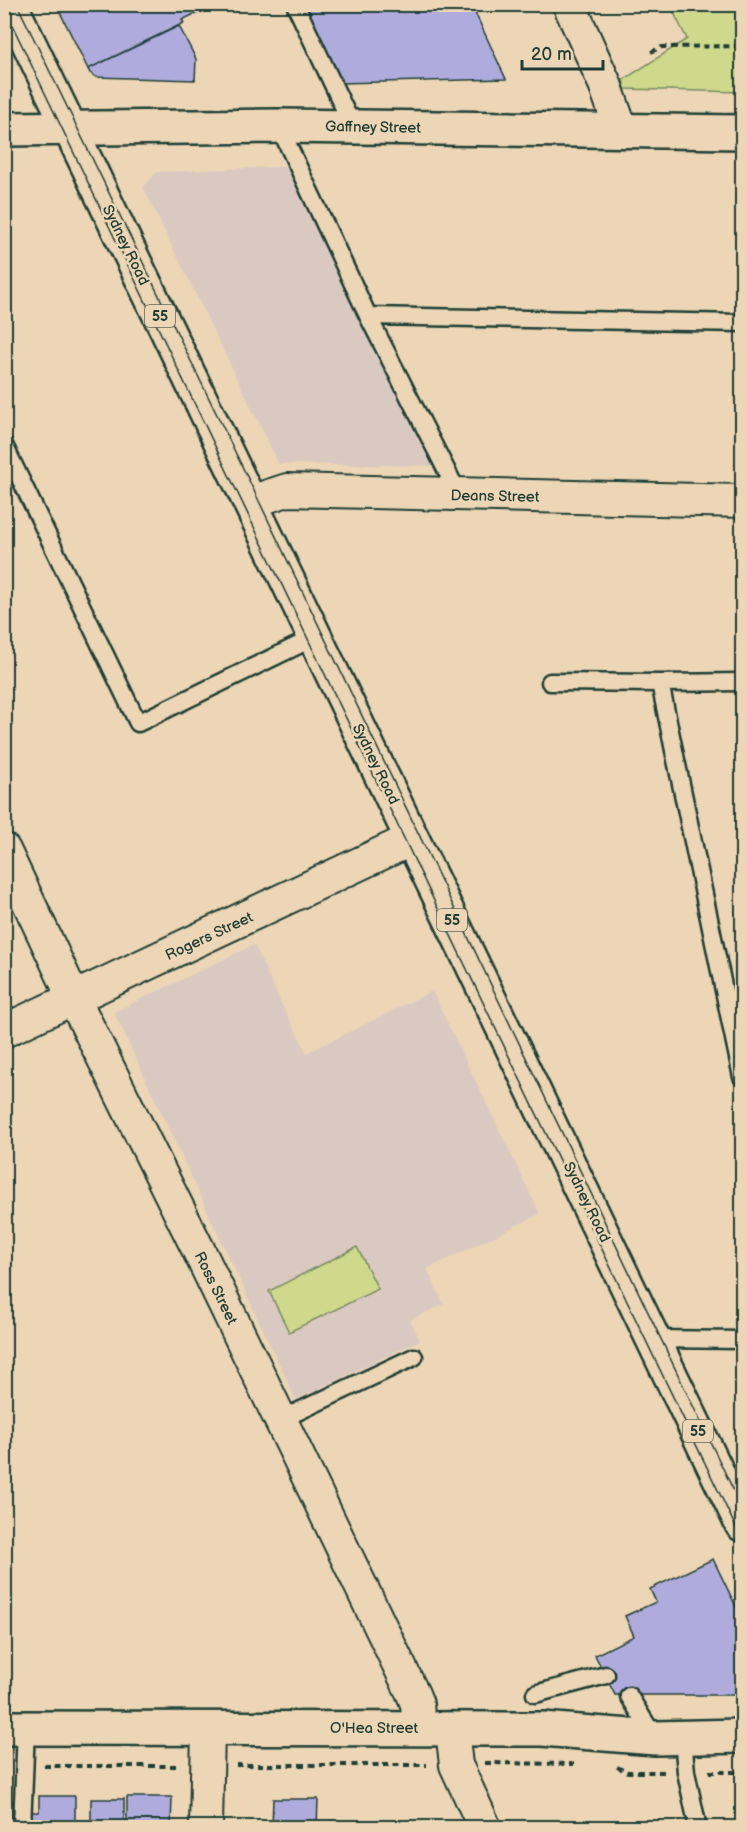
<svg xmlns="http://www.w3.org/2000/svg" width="747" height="1832" viewBox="0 0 747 1832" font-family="'Balsamiq Sans',sans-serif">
<rect width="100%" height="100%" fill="#ecd6b5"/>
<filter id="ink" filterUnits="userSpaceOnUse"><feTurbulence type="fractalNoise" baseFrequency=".0167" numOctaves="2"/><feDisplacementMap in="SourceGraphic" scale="12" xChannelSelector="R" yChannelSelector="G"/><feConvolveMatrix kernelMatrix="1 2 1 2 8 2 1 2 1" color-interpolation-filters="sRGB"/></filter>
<g filter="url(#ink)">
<path fill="#dac9c1" d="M296 166 444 466 279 464 143 187 157 172Z
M254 945 282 1005 307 1053 432 991 540 1214 427 1269 444 1304 410 1320 420 1340 296 1400 114 1012Z"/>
<path fill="#ced98c" stroke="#768b60" stroke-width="1.5" d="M670 5H742V92L625 89 623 80 687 39Z
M357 1247 378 1289 289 1332 269 1291Z"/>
<path fill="#afacdd" stroke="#1f3d34" stroke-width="1.5" d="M56 4H215L182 20 184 23 88 69Z
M308 4H471L506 79 339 83 302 7Z
M179 26 196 59 195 80 96 77 90 73 88 69Z
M713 1559 742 1619V1695H615L595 1655 634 1636 625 1616 656 1602 650 1589Z
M39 1796H75V1828H28V1812H39Z
M127 1797H172L171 1828H130V1826H127Z
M91 1799H124V1828H91Z
M273 1799H318L317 1828H272Z
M4 1800H13V1828H4Z"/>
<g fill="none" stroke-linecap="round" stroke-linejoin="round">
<defs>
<path id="service" d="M295 4 353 127
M279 126 368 316 459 495
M368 316 742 323
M4 445 138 723 315 637
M550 682 660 683
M742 682 660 683 742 1077
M653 1339 742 1340
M280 1420 414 1357
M535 1694 606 1675
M629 1696 655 1738
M683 1738 686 1772 698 1828
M22 1828 26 1728"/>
<path id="minor" d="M569 4 605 84 621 130
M250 502 287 490 742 501
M4 850 74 999 199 1251 413 1694 417 1704 419 1728
M4 1031 412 839
M452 1729 456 1765 485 1828
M206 1828 208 1728"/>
<path id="tertiary" d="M4 1728 542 1729 655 1738 742 1736"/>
<path id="secondary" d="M4 129 279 126 742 132"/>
<path id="trunk" d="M10 4 742 1524"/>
</defs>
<use href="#service" stroke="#1f3d34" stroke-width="21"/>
<use href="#minor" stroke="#1f3d34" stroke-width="36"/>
<use href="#tertiary" stroke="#1f3d34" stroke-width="38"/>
<use href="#secondary" stroke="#1f3d34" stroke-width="38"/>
<use href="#trunk" stroke="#1f3d34" stroke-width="38"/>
<path stroke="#1f3d34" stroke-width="4" stroke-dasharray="6 4.5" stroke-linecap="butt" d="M651 52 662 47 742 46
M485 1763 574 1764
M236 1765H427
M44 1766H178
M617 1767 628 1772H665
M709 1772H742"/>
<use href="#service" stroke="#ecd6b5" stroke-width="16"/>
<use href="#minor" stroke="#ecd6b5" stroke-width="32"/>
<use href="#tertiary" stroke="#ecd6b5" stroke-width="33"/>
<use href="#secondary" stroke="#ecd6b5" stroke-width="33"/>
<use href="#trunk" stroke="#ecd6b5" stroke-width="33"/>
<path stroke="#1f3d34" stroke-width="1.5" d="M17 4 258 499 742 1508
M4 8 742 1540"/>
</g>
</g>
<g text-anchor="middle" stroke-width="5" stroke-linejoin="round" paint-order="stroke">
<g fill="#ecd6b5" stroke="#5c6b5b" stroke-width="1.5">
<rect x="145" y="305" width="30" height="22" rx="4.5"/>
<rect x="437" y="909" width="30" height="22" rx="4.5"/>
<rect x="683" y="1420" width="30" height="22" rx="4.5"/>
</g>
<g font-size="14" font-weight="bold" fill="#1f3d34">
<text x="160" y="321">55</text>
<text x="452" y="925">55</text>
<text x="698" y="1436">55</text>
</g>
<g font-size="15" fill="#1f3d34" stroke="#ecd6b5">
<text transform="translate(373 127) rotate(1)" y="5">Gaffney Street</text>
<text transform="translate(126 245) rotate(64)" y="5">Sydney Road</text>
<text transform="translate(495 496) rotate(1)" y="5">Deans Street</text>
<text transform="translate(376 764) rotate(64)" y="5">Sydney Road</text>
<text transform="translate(209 936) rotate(-25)" y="5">Rogers Street</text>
<text transform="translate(587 1202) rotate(64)" y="5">Sydney Road</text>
<text transform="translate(216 1288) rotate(64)" y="5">Ross Street</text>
<text x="374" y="1733">O'Hea Street</text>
</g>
</g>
<rect width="747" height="1832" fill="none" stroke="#ecd6b5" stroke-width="24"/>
<rect x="12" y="12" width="723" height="1808" fill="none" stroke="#1f3d34" stroke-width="2" filter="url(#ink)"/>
<path d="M522 60v9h81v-9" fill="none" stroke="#1f3d34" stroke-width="3"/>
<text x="531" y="60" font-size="18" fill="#1f3d34" stroke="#ecd6b5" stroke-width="4.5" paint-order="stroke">20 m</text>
</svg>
